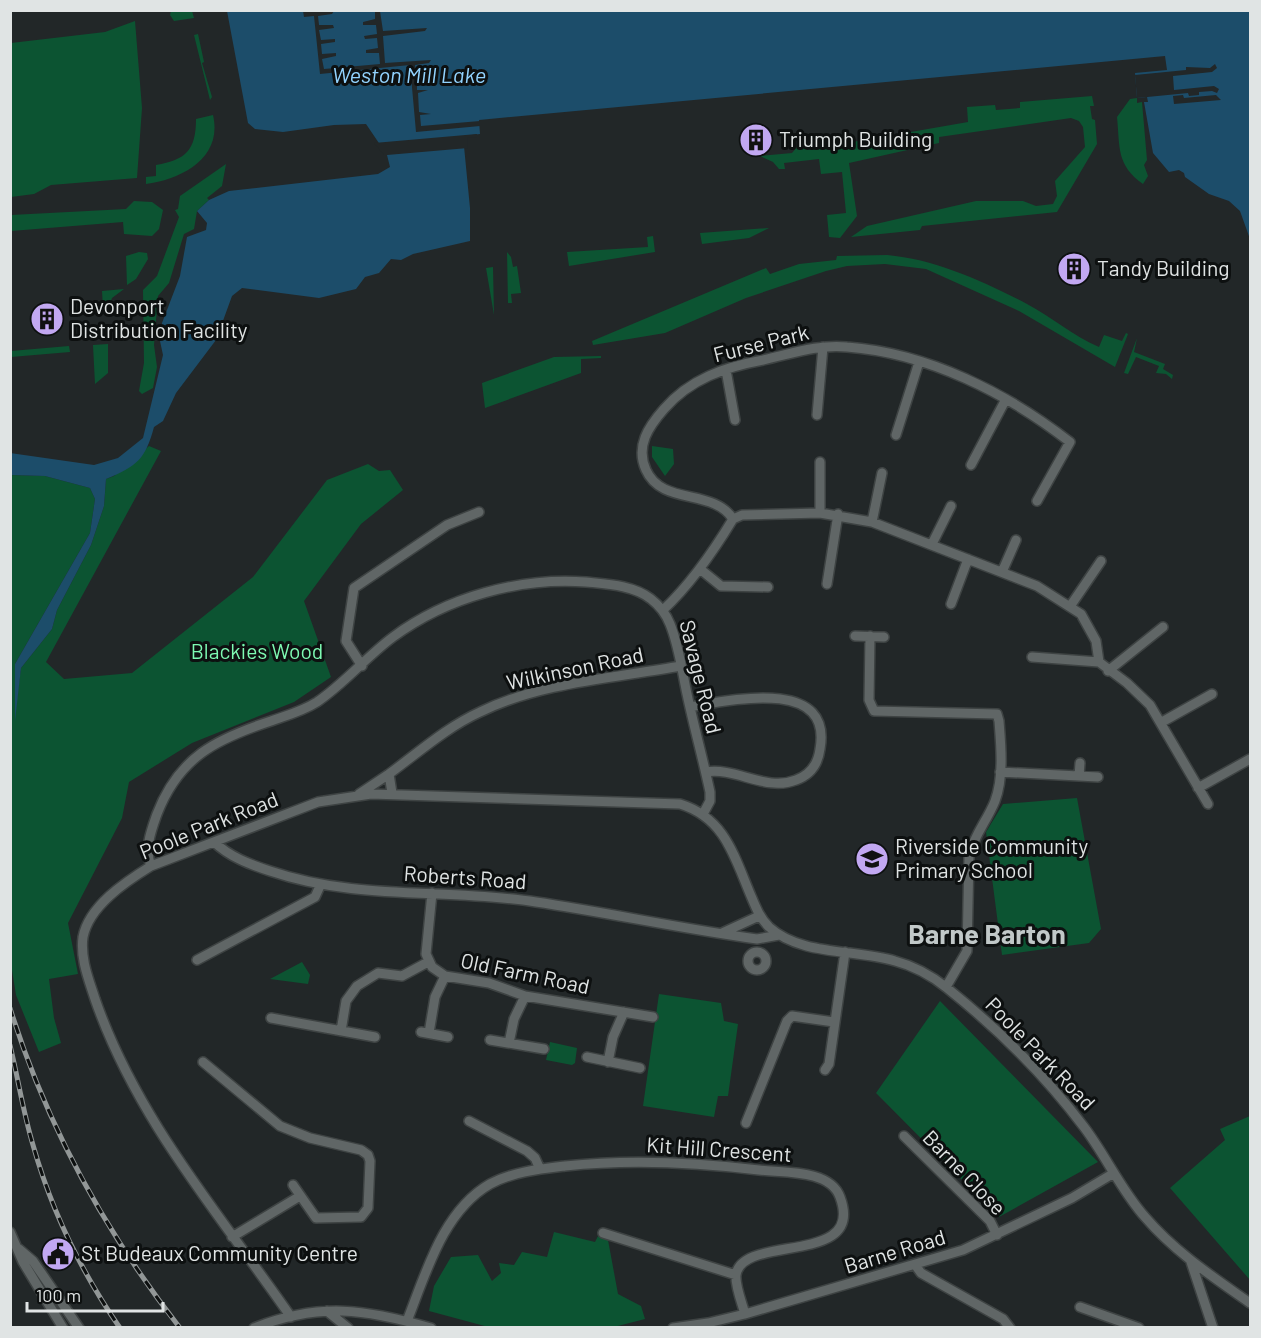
<svg xmlns="http://www.w3.org/2000/svg" width="1261" height="1338" viewBox="0 0 1261 1338" font-family="Barlow,sans-serif">
<rect width="100%" height="100%" fill="#222728"/>
<path fill="#0c5432" d="M171 11H192L194 18 174 21 170 15Z
M135 21 142 108 137 178 51 185 34 194 11 197V43L105 32Z
M198 34 204 62 202 63 212 97 210 100 194 35Z
M1092 96 1094 106H1090L1092 119 1095 120 1097 144 1057 212 922 226 920 230 851 237 867 226 976 201H1023L1036 206 1053 204 1057 196 1055 181 1085 147 1083 127 1079 121 1071 118 939 137V143L849 163 857 216 840 238 829 237 827 215 846 213 842 172 821 174 819 159 784 163 785 169H779L773 162 760 156 792 153 797 147 859 141 968 122 967 107 995 105 996 110 1020 108V102Z
M1137 98V103L1142 102 1147 160 1144 165 1148 176 1143 184C1116 165 1120 147 1117 117L1130 99Z
M213 115C223 158 182 179 146 184V177L156 176V165C186 160 196 150 196 119Z
M226 164 222 186 207 198 209 200 197 211 194 229 184 234 169 283 158 296 154 345 157 367 153 388 142 394 139 391 144 363 143 290 157 276 179 217 175 210 178 209 180 196Z
M134 201 152 202 163 210 159 229 152 236 124 234 123 222 11 231V215L126 209Z
M769 228 749 238 702 244 700 233Z
M653 236 655 252 569 266 567 252 648 247 647 237Z
M139 252 147 253 148 259 136 279 127 285 126 256Z
M507 252 511 257 513 267 517 266 521 293 511 294 512 303H508Z
M887 255C935 259 985 282 1027 304 1052 317 1073 336 1099 347L1104 335 1122 341 1126 333 1128 334 1115 367 1019 311 926 269 885 264 847 266 826 271 746 298 665 333 593 345 592 341 766 268 770 274 799 264 836 260 837 256Z
M493 267 494 315 486 268Z
M124 289 112 298 109 307 103 308 102 291Z
M1137 338 1134 352 1165 364 1163 369 1173 375 1172 379 1166 374 1156 373 1159 366 1136 357 1128 374 1124 373Z
M108 344V373L95 384 93 345Z
M69 346 70 352 11 357V351Z
M601 356V358L581 359V373L485 408 482 383 554 357Z
M149 446 161 451 46 662 64 679 132 673 253 577 327 480 368 464 379 471 390 470 403 490 361 524 304 601 331 677 294 702 192 743 129 782 122 818 68 923 78 974 49 979 54 1018 61 1043 39 1052 16 995 11 964 10 475 45 476 90 488 95 499 90 533 15 664 17 697 21 668 52 629 57 610 91 545 104 506 106 479 114 476Z
M652 446 673 449 674 464 665 476 652 457Z
M1077 798 1101 929 1089 943 1002 955 986 832 1003 804Z
M302 962 310 975 308 984 270 979Z
M659 994 721 1003 724 1021 738 1024 728 1096H718L714 1117 643 1106Z
M940 1001 1098 1162 999 1217 876 1093Z
M550 1042 577 1048 575 1063 572 1065 546 1060Z
M1250 1116V1280L1170 1188 1225 1140 1220 1129Z
M554 1232 595 1242 598 1236 608 1240 618 1294 641 1306 645 1319 610 1328H492L429 1311 434 1286 451 1257 478 1255 492 1281 501 1273 499 1263 514 1265 522 1252 547 1257Z"/>
<path fill="#1c4d6a" d="M227 11H1250V239L1240 211 1229 201 1209 194 1185 177 1184 173 1179 170 1169 172 1153 153 1144 102H1148L1147 97 1137 98 1135 73 1167 70 1165 56 479 120 480 134 463 136 470 208V241L413 254 401 260 391 259 379 273 365 277 356 289 319 298 242 288 232 296 216 340 176 393 163 421 154 427C145 460 137 466 106 479L104 506 91 545 57 610 52 629 21 668 15 721V664L90 533 95 499 90 488 45 476 11 475 10 453 94 465 118 458 143 438 163 355 160 341 162 323 180 276 187 237 206 230 207 223 197 211 209 200 229 191 378 174 390 167 387 155 366 124 334 125 283 132 255 129 248 123Z"/>
<path fill="#222728" d="M303 11H334L332 14 318 16 319 25H333L334 28 319 30 321 40 335 39V42L321 44 322 54 336 53V56L322 59 324 69 380 64 379 53H366V50L378 48 377 38 365 39 364 36 377 34 376 25H363V22L375 19V12L364 11H380L383 31 427 28 425 31 383 36 385 63 431 60 429 63 415 65 416 79 427 78 417 82V90H428L418 93 419 112 431 114 420 115 421 126 480 121V126L416 132 410 65 320 74 314 16 304 17Z
M1215 64 1217 68 1212 72 1173 76 1174 90 1214 86 1219 89 1217 93 1212 91 1199 92V95L1189 96 1188 93 1137 98 1135 75 1186 70V67L1210 68Z
M1183 95 1184 98 1216 95 1221 100 1174 104 1173 96Z
M477 134V137L467 138 468 148 387 155H384L374 143Z"/>
<g fill="none" stroke-linecap="round" stroke-linejoin="round">
<defs>
<path id="minor" d="M726 370 735 420
M817 415 823 347
M896 435 919 362
M971 465 1006 399
M820 513V462
M733 519C713 488 662 506 646 470 635 446 649 426 664 409 690 379 725 367 763 360 791 354 818 344 847 347 928 353 1007 393 1070 442L1037 501
M872 522 882 473
M932 544 951 506
M700 569 721 586 768 587
M1002 572 1016 540
M827 584 838 514
M951 604 968 559
M1071 605 1101 561
M663 610C691 584 713 552 733 519L742 515 820 513 872 522 1037 586 1081 614 1096 641 1099 662 1127 683 1150 705 1208 804
M855 636 884 637
M870 636 869 700 874 711 997 714 999 721C1001 746 1004 777 995 801 987 821 974 835 969 856L967 951 946 987
M1032 657 1099 662
M362 666 346 641 354 588 447 525 479 512
M1108 671 1163 627
M690 707C730 700 833 677 820 749 818 764 810 775 796 780 766 792 736 767 706 772
M1162 722 1212 694
M1000 772 1098 777
M1079 776 1080 763
M1198 788 1250 759
M392 793 389 774C419 752 447 727 480 712 541 682 615 678 681 666
M359 794 389 774
M214 842C230 857 249 864 270 871 358 901 446 888 536 902 610 913 683 929 757 939L779 935
M151 866C144 849 151 831 157 814 179 757 216 739 271 721 288 715 303 711 317 702 345 683 366 657 393 637 447 597 520 577 586 582 606 584 634 585 651 599 660 606 666 614 670 624 679 646 682 671 687 694 694 727 703 759 710 792V801L703 814
M432 893 426 954 432 967 445 976 489 983 525 996 653 1017
M722 933 759 916
M748 961a9 9 0 1 1 18 0a9 9 0 1 1-18 0Z
M197 960 315 897 320 886
M271 1018 375 1037
M341 1031 346 1001 357 986 378 973 402 976 428 962
M421 1032 448 1037
M429 1033 435 997 445 976
M490 1040 544 1049
M509 1043 514 1019 525 996
M587 1057 640 1068
M203 1062 280 1126 310 1138 361 1150 368 1155 370 1161 368 1208 361 1217 316 1218 293 1185
M608 1062 613 1037 624 1012
M825 1070 829 1064 845 952
M469 1121 527 1151 535 1158 540 1169
M746 1123 787 1021 792 1016 834 1022
M904 1136 990 1221 997 1235
M10 1232 23 1262 63 1328
M603 1233 736 1275
M232 1237 300 1196
M19 1249 33 1261 79 1328
M1191 1262 1213 1328
M916 1266 921 1273 1003 1319 1010 1328
M1080 1307 1139 1328
M327 1311 348 1328
M291 1317C219 1213 137 1120 95 999 89 980 80 959 83 937 89 906 125 882 151 866L318 802 371 794 680 804C725 818 734 856 751 896 756 908 760 918 769 927 801 956 855 949 895 961 914 966 932 976 947 988 997 1028 1045 1075 1084 1127 1106 1156 1121 1190 1145 1217 1175 1252 1213 1277 1250 1303
M407 1321C426 1273 443 1211 490 1184 512 1172 540 1169 565 1166 630 1159 693 1162 759 1170 783 1173 830 1169 840 1197 866 1267 742 1233 736 1275 735 1286 742 1303 745 1314
M254 1328C319 1302 366 1309 431 1328
M673 1328 708 1323 745 1314 963 1250 1072 1198 1114 1173"/>
</defs>
<use href="#minor" stroke="#3e4343" stroke-width="12"/>
<use href="#minor" stroke="#606666" stroke-width="9"/>
<defs>
<path id="rail" d="M10 1008C46 1124 106 1233 180 1328
M10 1045C18 1078 23 1112 33 1145 51 1209 82 1273 120 1328"/>
</defs>
<use href="#rail" stroke="#929797" stroke-width="5"/>
<use href="#rail" stroke="#0d1010" stroke-width="3" stroke-dasharray="9" stroke-linecap="butt"/>
</g>
<defs>
<symbol id="building-disc" viewBox="-11 -11 22 22"><circle r="9.5" fill="#c2a8f2" stroke="#0d1010"/><path d="M-4-6H4V6H1V3H-1V6H-4ZM-2.5-4.3h1.7v1.8h-1.7ZM.8-4.3h1.7v1.8H.8ZM-2.5-1h1.7V.8h-1.7ZM.8-1h1.7V.8H.8Z" fill="#111"/></symbol>
<symbol id="school-disc" viewBox="-11 -11 22 22"><circle r="9.5" fill="#c2a8f2" stroke="#0d1010"/><path d="M0-5L7-2L0 1L-7-2ZM-4 1L0 2.5L4 1V4Q0 6-4 4Z" fill="#111"/></symbol>
<symbol id="civic-disc" viewBox="-11 -11 22 22"><circle r="9.5" fill="#c2a8f2" stroke="#0d1010"/><path d="M-.6-6.5H3V-4.5H.6V-3L4-1V1h2V6H-6V1h2V-1L-.6-3ZM-1.2 2.5V6h2.4V2.5Z" fill="#111"/></symbol>
</defs>
<g fill-rule="evenodd">
<use href="#building-disc" x="737" y="121" width="38" height="38"/>
<use href="#building-disc" x="1055" y="250" width="38" height="38"/>
<use href="#building-disc" x="28" y="300" width="38" height="38"/>
<use href="#school-disc" x="853" y="840" width="38" height="38"/>
<use href="#civic-disc" x="39" y="1235" width="38" height="38"/>
</g>
<g text-anchor="middle" stroke-width="6" stroke-linejoin="round" paint-order="stroke">
<g font-size="21" fill="#e0e4e4" stroke="#0d1010" text-anchor="start">
<text x="779" y="147">Triumph Building</text>
<text x="1097" y="276">Tandy Building</text>
<text x="70" y="314">Devonport<tspan x="70" dy="24">Distribution Facility</tspan></text>
<text x="895" y="854">Riverside Community<tspan x="895" dy="24">Primary School</tspan></text>
<text x="81" y="1261">St Budeaux Community Centre</text>
</g>
<g font-size="21" fill="#e0e4e4" stroke="#0d1010">
<text transform="translate(761 344) rotate(-14)" y="7">Furse Park</text>
<text transform="translate(575 669) rotate(-12)" y="7">Wilkinson Road</text>
<text transform="translate(700 677) rotate(76)" y="7">Savage Road</text>
<text transform="translate(209 826) rotate(-22)" y="7">Poole Park Road</text>
<text transform="translate(465 878) rotate(4)" y="7">Roberts Road</text>
<text transform="translate(525 974) rotate(12)" y="7">Old Farm Road</text>
<text transform="translate(1040 1054) rotate(46)" y="7">Poole Park Road</text>
<text transform="translate(719 1150) rotate(4)" y="7">Kit Hill Crescent</text>
<text transform="translate(964 1173) rotate(46)" y="7">Barne Close</text>
<text transform="translate(895 1252) rotate(-17)" y="7">Barne Road</text>
</g>
<g font-size="21" fill="#7efab3" stroke="#0d1010">
<text x="257" y="659">Blackies Wood</text>
</g>
<g font-size="22" font-style="italic" fill="#92d3fe" stroke="#0d1010">
<text x="409" y="83">Weston Mill Lake</text>
</g>
<g font-size="27" font-weight="bold" fill="#c1c8c8" stroke="#0d1010">
<text x="987" y="944">Barne Barton</text>
</g>
</g>
<rect width="1261" height="1338" fill="none" stroke="#e0e4e4" stroke-width="24"/>
<path d="M27 1302v9h136v-9" fill="none" stroke="#e0e4e4" stroke-width="3"/>
<text x="36" y="1302" font-size="18" fill="#e0e4e4" stroke="#0d1010" stroke-width="4.5" paint-order="stroke">100 m</text>
</svg>
